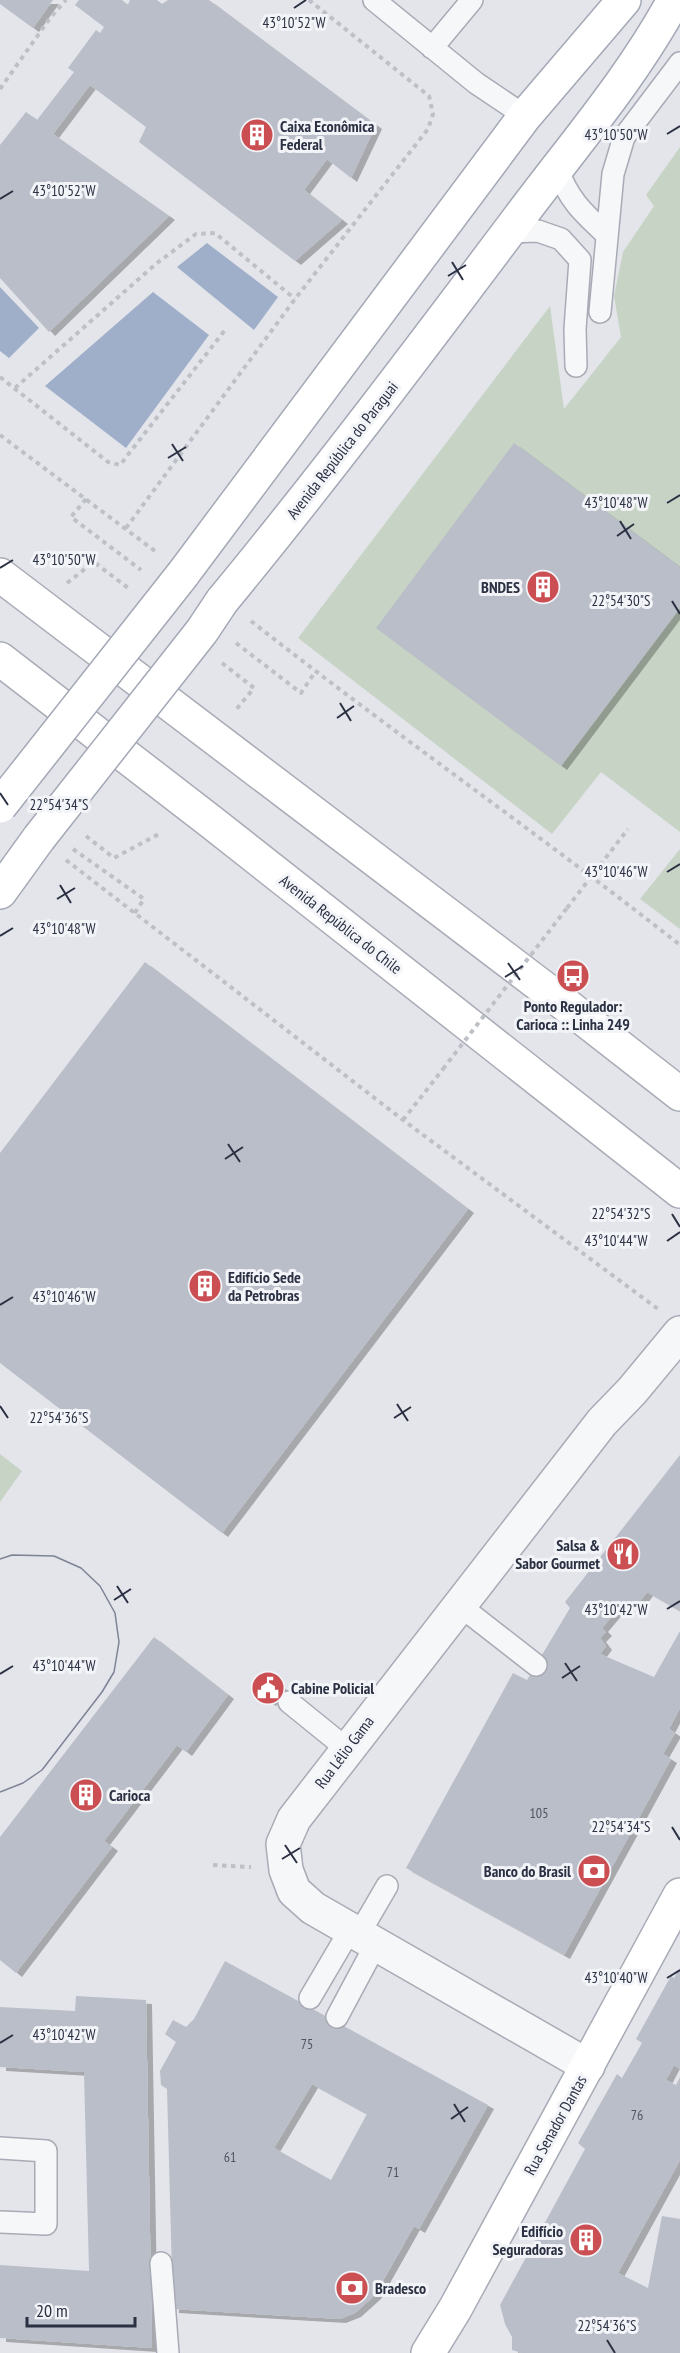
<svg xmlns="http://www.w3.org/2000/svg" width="680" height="2353" viewBox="0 0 680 2353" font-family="'PT Sans Narrow',sans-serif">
<defs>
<filter id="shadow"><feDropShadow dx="6" dy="4" stdDeviation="0" flood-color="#0004"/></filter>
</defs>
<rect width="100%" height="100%" fill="#e3e5eb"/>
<path fill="#c7d4c5" d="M680 147V832L601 772 552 834 298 638 550 306 564 409 621 337 614 296 623 252 654 206 646 195Z
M680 849V929L640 899Z
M0 1454 22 1471 0 1502Z"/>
<path fill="#a0afc9" d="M207 243 278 297 254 330 177 267Z
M0 287 39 328 9 358 0 351Z
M153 292 209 335 126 448 45 386Z"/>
<path fill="#babec8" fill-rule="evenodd" filter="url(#shadow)" d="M0 0H53L33 28 0 4Z
M79 0H122L128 5 130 0H157L162 4 168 0H209L376 125 351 178 327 159 304 190 342 220 295 261 139 142 146 127 90 85 53 134 169 216 49 332 0 278V145L26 112 37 120 74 72 68 68 96 30 100 33 104 27 75 5Z
M514 443 680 567V608L561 766 376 628Z
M145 962 468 1209 222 1533 0 1363V1153Z
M680 1455V1611L647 1592 639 1603 626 1606 623 1603 602 1628 606 1632 600 1638 606 1646 600 1654 654 1677 680 1631V1708L669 1729 675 1733 663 1754 671 1759 564 1955 406 1868 513 1673 527 1680 570 1608 565 1602Z
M154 1637 228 1695 186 1752 177 1745 104 1841 112 1847 16 1973 0 1960V1837Z
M265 1674 282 1687 270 1702 253 1690Z
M225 1961 488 2105 419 2229 414 2226 375 2295 355 2313 340 2319 173 2309 167 2089 161 2085 160 2071 176 2042 165 2034 173 2020 186 2027 194 2019ZM312 2084 367 2114 331 2180 274 2148Z
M680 1968V2069L674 2065 666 2080 676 2085 680 2077V2160L618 2273 648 2288 662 2216 680 2219V2353H522L512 2350V2337L505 2324 500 2305 585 2149 578 2143 617 2074 622 2078 642 2043 636 2039 671 1976 674 1978Z
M76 1996 146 2000 152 2348 0 2338V2265L89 2271 84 2072 0 2067V2007L75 2011Z"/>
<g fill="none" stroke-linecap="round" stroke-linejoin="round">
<defs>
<path id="lane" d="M374 0 476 83 525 116
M432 48 472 0
M557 167C567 198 583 213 606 234
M509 232 538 231 561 239 580 260 575 329 576 366
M600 312 613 174 624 137 680 63
M459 1605 536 1665
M289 1702 347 1749
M359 1934 387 1886
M310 1998 350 1930
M337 2017 376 1944
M0 2148 46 2151V2224L0 2222
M161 2263 168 2353"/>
<path id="street" d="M588 2066 313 1908 294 1891 286 1870 283 1844 294 1819 602 1422 632 1391 680 1333"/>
<path id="secondary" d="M0 575 557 998 680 1094
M0 659 210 821 680 1191
M428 2353 455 2309 680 1895"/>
<path id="primary" d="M183 574 525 116 624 0
M222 601C325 476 422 347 519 218 572 147 632 78 674 0
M0 892 39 838"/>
</defs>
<use href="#lane" stroke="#a8abb5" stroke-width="24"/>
<use href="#street" stroke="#a8abb5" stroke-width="36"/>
<use href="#secondary" stroke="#a8abb5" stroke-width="36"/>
<use href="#primary" stroke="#a3a8b6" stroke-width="36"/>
<path stroke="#bdc0c6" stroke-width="4" stroke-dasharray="4.5 4.5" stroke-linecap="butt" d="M0 89 50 18 66 0
M0 377 108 462 120 465 225 330
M15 388 157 263 196 234 215 233 295 299
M0 435 155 551
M86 499 71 517 141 570
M126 528 295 299 428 129 433 114 429 96 309 0
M67 583 94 562 128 588
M251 621C392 732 539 834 680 945
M236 643 301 693 315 672
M222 663 254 688 235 711
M86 836 114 858 159 834
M73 849 144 899 134 914
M66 860 403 1120 658 1309
M567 908 628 829
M403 1120 443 1069
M213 1865 251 1867"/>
<use href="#lane" stroke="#f6f7f9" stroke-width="21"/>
<use href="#street" stroke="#f6f7f9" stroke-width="33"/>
<use href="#secondary" stroke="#fff" stroke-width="33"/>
<use href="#primary" stroke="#fff" stroke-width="33"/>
<path stroke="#7d8394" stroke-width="1.5" d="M0 1559 12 1555 54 1556 81 1568 100 1586 115 1613 119 1642 114 1672 102 1692 42 1770 23 1783 0 1792"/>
<defs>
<path id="primary-bridge" d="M0 806 183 574
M39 838 202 631 222 601"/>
</defs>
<use href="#primary-bridge" stroke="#a3a8b6" stroke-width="36" stroke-linecap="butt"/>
<path stroke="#bdc0c6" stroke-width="4" stroke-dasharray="4.5 4.5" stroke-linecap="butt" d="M443 1069 567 908"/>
<use href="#primary-bridge" stroke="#fff" stroke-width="33"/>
</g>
<path fill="none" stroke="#2b3143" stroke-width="2" d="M294 8 306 0M667 134 680 126M0 199 13 191M452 262 463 280M448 276 466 265M172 444 183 461M168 458 186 447M667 503 680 495M620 521 631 539M617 536 634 524M0 568 13 560M672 601 680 614M340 703 351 721M337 718 354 706M0 793 8 805M667 872 680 864M60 885 71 903M57 899 75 888M0 936 13 928M508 963 520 980M505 977 523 966M228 1144 240 1162M225 1159 243 1147M672 1214 680 1227M667 1241 680 1232M0 1305 13 1297M397 1404 408 1421M0 1406 8 1418M394 1418 411 1407M117 1586 128 1603M114 1600 131 1589M667 1609 680 1601M565 1663 577 1681M0 1674 13 1666M562 1678 580 1666M672 1827 680 1840M285 1845 297 1863M282 1859 300 1848M667 1978 680 1970M0 2043 13 2035M454 2104 465 2122M451 2119 468 2107M607 2340 615 2353"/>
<defs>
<symbol id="building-disc" viewBox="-11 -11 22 22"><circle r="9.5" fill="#ca4e52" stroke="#f3f4f8"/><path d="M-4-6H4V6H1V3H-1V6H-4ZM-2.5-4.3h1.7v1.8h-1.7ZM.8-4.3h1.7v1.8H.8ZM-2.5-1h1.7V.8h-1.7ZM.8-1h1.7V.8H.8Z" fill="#fff"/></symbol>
<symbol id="bus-disc" viewBox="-11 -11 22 22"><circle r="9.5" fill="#ca4e52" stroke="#f3f4f8"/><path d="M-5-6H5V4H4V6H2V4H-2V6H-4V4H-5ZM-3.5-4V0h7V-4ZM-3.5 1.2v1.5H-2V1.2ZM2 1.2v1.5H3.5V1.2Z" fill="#fff"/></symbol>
<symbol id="restaurant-disc" viewBox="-11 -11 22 22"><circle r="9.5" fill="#ca4e52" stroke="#f3f4f8"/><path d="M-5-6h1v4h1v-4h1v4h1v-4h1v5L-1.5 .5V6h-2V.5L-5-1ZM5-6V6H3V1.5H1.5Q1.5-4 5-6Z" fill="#fff"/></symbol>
<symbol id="civic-disc" viewBox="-11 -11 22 22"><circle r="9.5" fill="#ca4e52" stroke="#f3f4f8"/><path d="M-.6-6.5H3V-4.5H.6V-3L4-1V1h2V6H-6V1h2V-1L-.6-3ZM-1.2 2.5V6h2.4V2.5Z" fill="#fff"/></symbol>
<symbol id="bank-disc" viewBox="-11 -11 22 22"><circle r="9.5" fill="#ca4e52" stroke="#f3f4f8"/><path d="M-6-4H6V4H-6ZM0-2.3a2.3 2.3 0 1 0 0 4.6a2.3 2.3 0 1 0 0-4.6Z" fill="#fff"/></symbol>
</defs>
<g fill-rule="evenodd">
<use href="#building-disc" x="238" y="116" width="38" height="38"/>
<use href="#building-disc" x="524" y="568" width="38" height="38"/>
<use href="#bus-disc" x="554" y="957" width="38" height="38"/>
<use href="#building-disc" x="186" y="1267" width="38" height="38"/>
<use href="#restaurant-disc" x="604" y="1535" width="38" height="38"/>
<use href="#civic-disc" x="249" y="1669" width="38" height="38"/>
<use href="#building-disc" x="67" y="1776" width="38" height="38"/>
<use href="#bank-disc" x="575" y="1852" width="38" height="38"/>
<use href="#building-disc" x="567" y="2221" width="38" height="38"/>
<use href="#bank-disc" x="333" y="2269" width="38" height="38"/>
</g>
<g text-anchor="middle" stroke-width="6" stroke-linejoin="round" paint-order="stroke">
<g font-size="14" fill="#4f5464">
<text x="539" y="1818">105</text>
<text x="307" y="2049">75</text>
<text x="637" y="2120">76</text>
<text x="230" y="2162">61</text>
<text x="393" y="2177">71</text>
</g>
<g font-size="16" font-weight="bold" fill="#2b3143" stroke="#f3f4f8" text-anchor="start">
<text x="280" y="132">Caixa Econômica<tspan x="280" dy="18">Federal</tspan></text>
<text x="520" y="593" text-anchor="end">BNDES</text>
<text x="573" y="1012" text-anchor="middle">Ponto Regulador:<tspan x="573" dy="18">Carioca :: Linha 249</tspan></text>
<text x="228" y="1283">Edifício Sede<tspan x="228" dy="18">da Petrobras</tspan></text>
<text x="600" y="1551" text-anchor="end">Salsa &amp;<tspan x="600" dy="18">Sabor Gourmet</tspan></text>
<text x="291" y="1694">Cabine Policial</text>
<text x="109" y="1801">Carioca</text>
<text x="571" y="1877" text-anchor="end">Banco do Brasil</text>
<text x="563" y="2237" text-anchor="end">Edifício<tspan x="563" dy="18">Seguradoras</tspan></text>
<text x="375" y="2294">Bradesco</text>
</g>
<g font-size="16" fill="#2b3143" stroke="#f3f4f8">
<text transform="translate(342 450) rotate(-52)" y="6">Avenida República do Paraguai</text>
<text transform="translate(341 924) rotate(38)" y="6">Avenida República do Chile</text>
<text transform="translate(344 1752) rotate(-53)" y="6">Rua Lélio Gama</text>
<text transform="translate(555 2125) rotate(-61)" y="6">Rua Senador Dantas</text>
</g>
</g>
<g font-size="15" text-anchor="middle" fill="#2b3143" stroke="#f3f4f8" stroke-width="6" stroke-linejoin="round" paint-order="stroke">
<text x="294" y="28">43°10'52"W</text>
<text x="616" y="140">43°10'50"W</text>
<text x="64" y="196">43°10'52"W</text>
<text x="616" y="508">43°10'48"W</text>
<text x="64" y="565">43°10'50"W</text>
<text x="621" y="606">22°54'30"S</text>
<text x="59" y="810">22°54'34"S</text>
<text x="616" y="877">43°10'46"W</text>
<text x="64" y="934">43°10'48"W</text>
<text x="621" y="1219">22°54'32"S</text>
<text x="616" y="1246">43°10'44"W</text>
<text x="64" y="1302">43°10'46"W</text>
<text x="59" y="1423">22°54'36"S</text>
<text x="616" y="1615">43°10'42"W</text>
<text x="64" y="1671">43°10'44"W</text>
<text x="621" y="1832">22°54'34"S</text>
<text x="616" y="1983">43°10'40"W</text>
<text x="64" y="2040">43°10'42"W</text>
<text x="607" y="2331">22°54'36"S</text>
</g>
<path d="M27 2317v9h108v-9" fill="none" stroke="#2b3143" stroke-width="3"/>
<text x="36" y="2317" font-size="18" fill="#2b3143" stroke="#f3f4f8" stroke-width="4.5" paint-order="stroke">20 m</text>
</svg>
